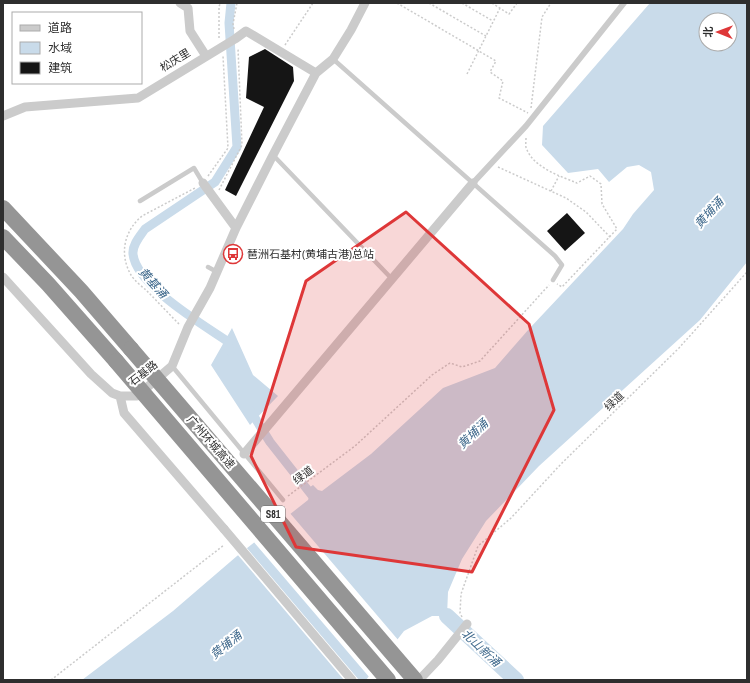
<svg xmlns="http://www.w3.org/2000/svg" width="750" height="683" viewBox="0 0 750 683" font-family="'Archivo Narrow','Noto Sans SC',sans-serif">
<rect width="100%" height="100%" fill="#fff"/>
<path fill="#c9dbea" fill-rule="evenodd" d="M650 3H747V262L700 320 539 466 486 521 462 559 448 592 447 616H432L404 631 366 680H82L173 611 237 556 308 500 309 497 306 490 313 485 318 490 322 491 371 454 443 388 495 368 529 329 623 229 633 214 654 190 651 172 639 165 627 167 609 182 598 169 568 173 542 145 543 126ZM706 20H730V44H706Z
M232 328 253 375 278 396 250 425 211 365Z"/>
<path fill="#fff" d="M289 512 399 641 370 678 253 541Z
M246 547 359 680H344L237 554Z"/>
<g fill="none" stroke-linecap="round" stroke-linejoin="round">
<path stroke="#c9dbea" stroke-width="9" d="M230 351 227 341C202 324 136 285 133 254 132 245 140 236 145 229L215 182 237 147 229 23 231 3
M250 410 270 442 314 498"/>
<path stroke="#c9dbea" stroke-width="16" d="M447 616 516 680"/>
</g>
<path fill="#151515" d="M265 49 293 67 294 81 236 196 225 190 264 107 246 98 249 57Z
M567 213 585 233 565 251 547 231Z"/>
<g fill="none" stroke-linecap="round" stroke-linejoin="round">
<path stroke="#cbcbcb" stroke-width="1.5" stroke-dasharray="2 2" stroke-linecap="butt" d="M397 3 496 61 490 72 503 81 499 98 528 113
M429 3 486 36
M462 3 493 21
M492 3 509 14 517 3
M234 29 233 24 237 3
M219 38V6L221 3
M285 45 313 3
M467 74 500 8
M531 108 542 17 551 3
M526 138C526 142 525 147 527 150 535 168 560 176 577 183L590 176 601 184 602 204 617 229 562 287 557 284
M498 167 566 198 586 212 610 237
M208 176 228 148 223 56
M219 190 242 145 238 48
M551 191 559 176
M179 324C168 313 157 301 146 290 141 286 134 280 131 275 119 254 124 231 142 216L195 188
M288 496 355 446 432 375 450 363 462 367 480 361 549 285
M462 617 460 613 461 594 478 546 511 518 561 464 679 348 747 272
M51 680 224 545"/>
<path stroke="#cbcbcb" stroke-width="4.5" d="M333 59 555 256 562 265 553 280
M273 155 392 279
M140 201 194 168 203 183
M208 267 217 272
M172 366 283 500"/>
<path stroke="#cbcbcb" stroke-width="6" d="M473 183 526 126 624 3"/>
<path stroke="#cbcbcb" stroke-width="9" d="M180 3 188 8 190 31 206 56
M3 116 25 107 138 98 235 39 246 31 316 73
M203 183 236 228
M3 277 91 374 112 393 120 396H137L172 366 188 327 210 288 236 228 273 155 316 73 333 59 351 30 365 3
M120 396 124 413 224 529
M244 454 473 183
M419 680 438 660 467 624"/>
<path stroke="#959595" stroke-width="16" d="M3 208 81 291 131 349
M3 237 48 284 116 361"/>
<path stroke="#cbcbcb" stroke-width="9" d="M224 529 352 680"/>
<path stroke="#959595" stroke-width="16" d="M131 349 415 680
M116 361 388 680"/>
</g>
<path fill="#de3738" fill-opacity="0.2" stroke="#de3738" stroke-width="3" stroke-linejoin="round" d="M406 212 529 324 554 410 472 572 296 547 251 456 306 281Z"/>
<defs>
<symbol id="bus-ring" viewBox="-11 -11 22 22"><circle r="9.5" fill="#fff" stroke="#de3738" stroke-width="1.5"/><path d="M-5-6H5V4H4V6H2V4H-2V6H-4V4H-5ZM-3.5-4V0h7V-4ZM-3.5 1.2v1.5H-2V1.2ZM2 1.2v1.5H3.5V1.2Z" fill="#de3738"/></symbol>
</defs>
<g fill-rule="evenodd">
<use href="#bus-ring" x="222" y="243" width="22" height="22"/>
</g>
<g text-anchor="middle" stroke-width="4" stroke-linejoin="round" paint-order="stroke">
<rect fill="#fff" stroke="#6d6d6d" stroke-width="1" x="261" y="506" width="24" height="16" rx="3"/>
<g font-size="10" font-weight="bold" fill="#2e2e2e">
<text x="273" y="518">S81</text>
</g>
<g font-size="11" fill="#2e2e2e" stroke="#fff">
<text transform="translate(175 60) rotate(-31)" y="4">松庆里</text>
<text transform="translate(143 373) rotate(-38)" y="4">石基路</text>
<text transform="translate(614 401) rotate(-44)" y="4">绿道</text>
<text transform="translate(211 442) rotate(49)" y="4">广州环城高速</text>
<text transform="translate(303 475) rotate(-37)" y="4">绿道</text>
</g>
<g font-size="11" fill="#2e2e2e" stroke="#fff" text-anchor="start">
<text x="247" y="258">琶洲石基村(黄埔古港)总站</text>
</g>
<g font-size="12" font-style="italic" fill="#3f698c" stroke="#fff">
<text transform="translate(709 213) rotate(-47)" y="4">黄埔涌</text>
<text transform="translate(153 283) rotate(48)" y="4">黄基涌</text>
<text transform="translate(473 434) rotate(-43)" y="4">黄埔涌</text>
<text transform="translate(226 645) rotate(-39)" y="4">黄埔涌</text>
<text transform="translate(481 648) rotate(43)" y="4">北山新涌</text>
</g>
</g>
<rect width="750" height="683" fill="none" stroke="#2e2e2e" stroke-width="8"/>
<rect x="12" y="12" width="130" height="72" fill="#ffffff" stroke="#ababab"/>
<rect x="20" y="25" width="20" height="6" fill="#cbcbcb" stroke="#ababab"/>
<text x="48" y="32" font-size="12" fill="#2e2e2e">道路</text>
<rect x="20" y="42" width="20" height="12" fill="#c9dbea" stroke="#ababab"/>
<text x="48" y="52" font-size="12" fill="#2e2e2e">水域</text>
<rect x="20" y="62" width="20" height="12" fill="#151515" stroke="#ababab"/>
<text x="48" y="72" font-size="12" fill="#2e2e2e">建筑</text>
<g transform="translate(718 32) rotate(271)"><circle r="19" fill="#ffffff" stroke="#ababab"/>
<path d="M0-3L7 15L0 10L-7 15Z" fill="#de3738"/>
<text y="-6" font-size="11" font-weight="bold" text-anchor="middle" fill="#2e2e2e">北</text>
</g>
</svg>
